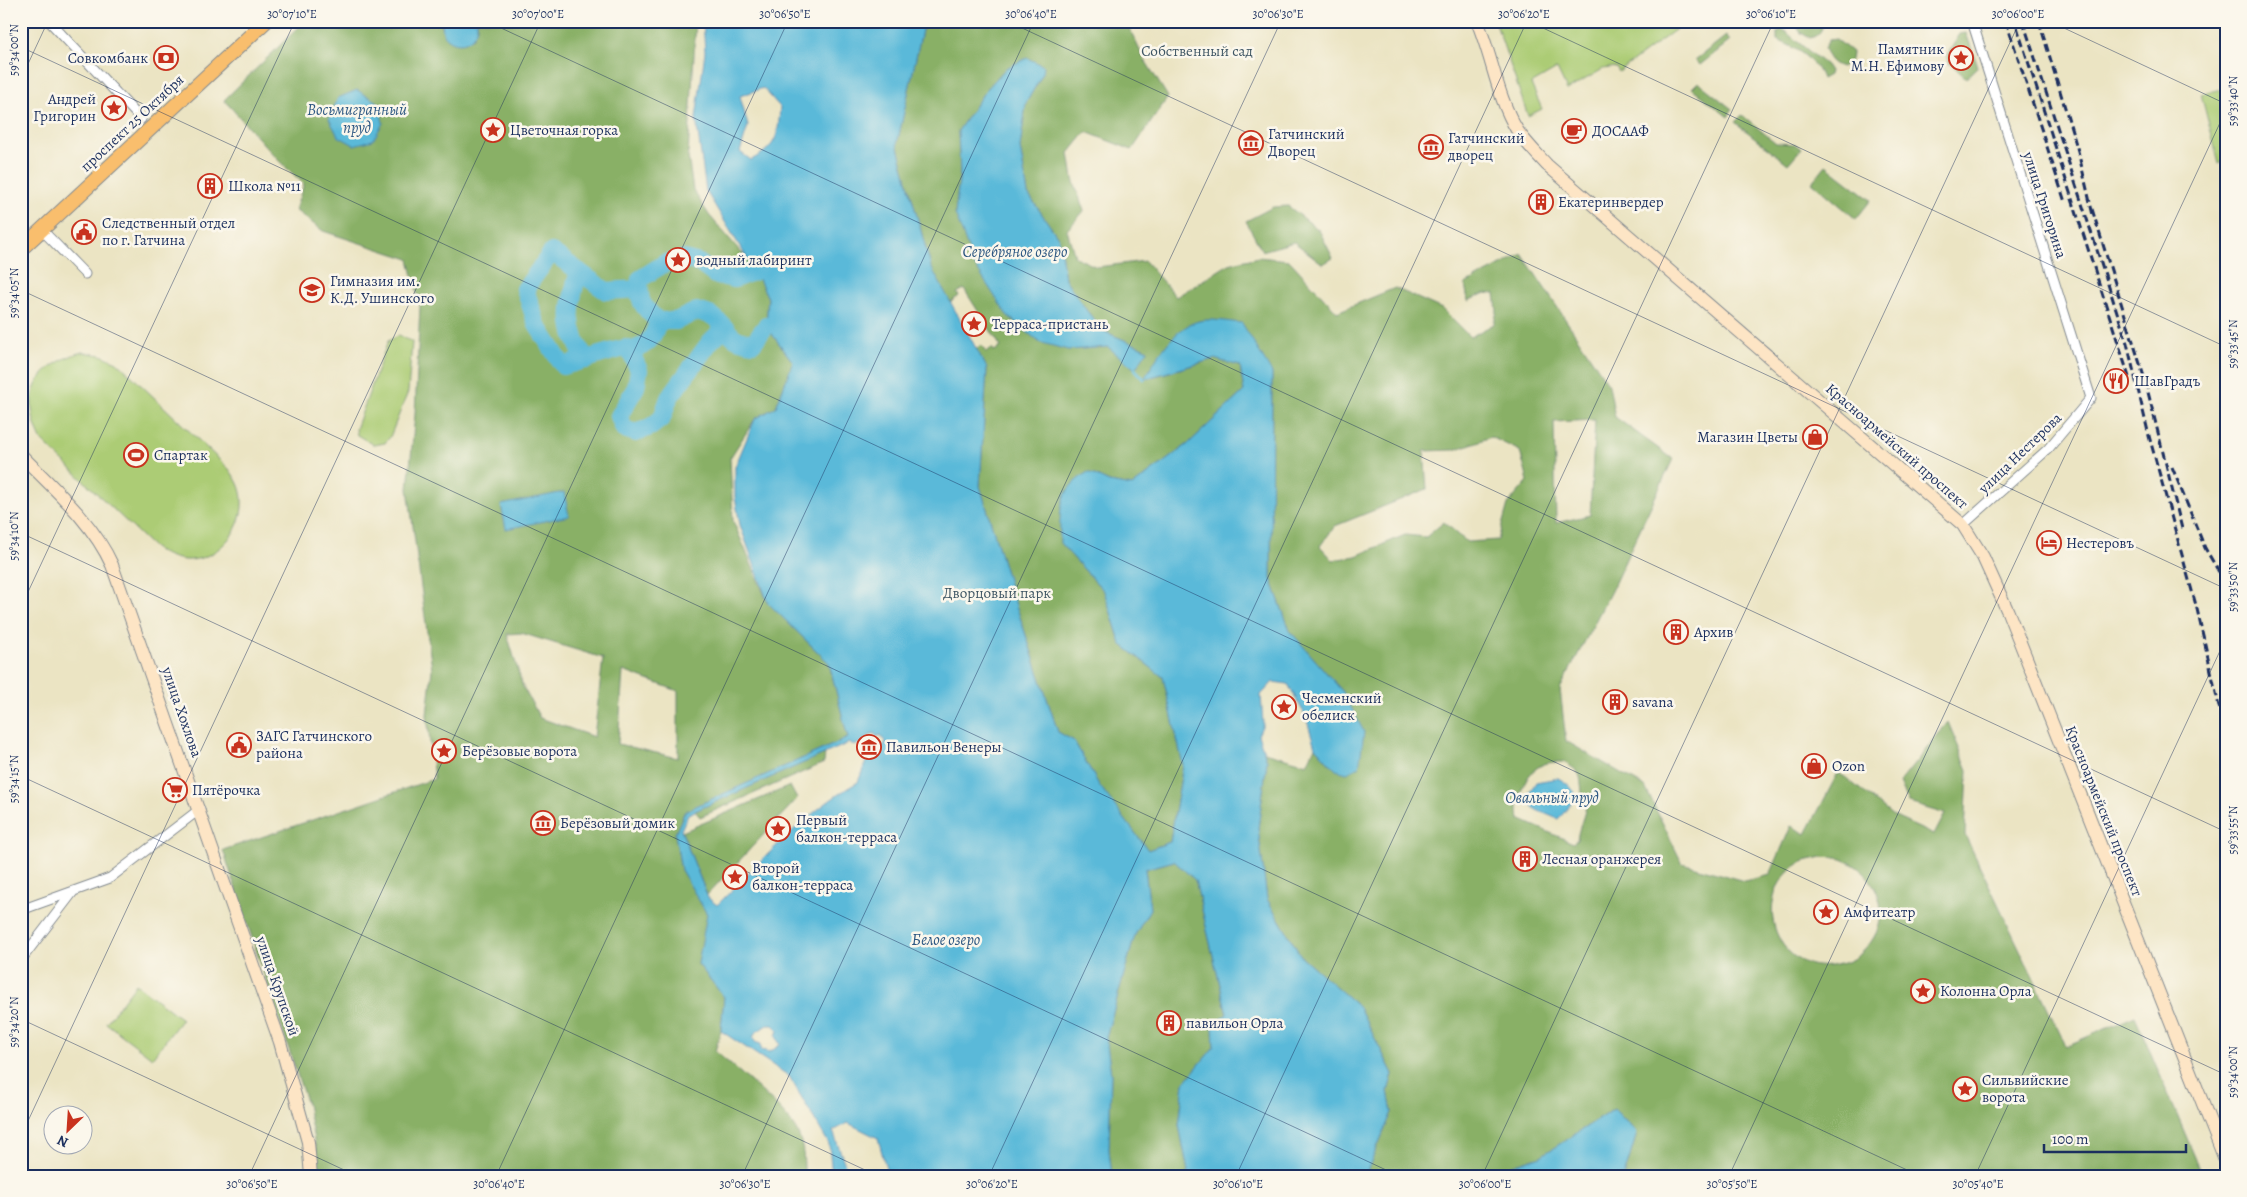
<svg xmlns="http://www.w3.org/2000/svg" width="2247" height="1197" viewBox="0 0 2247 1197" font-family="Alegreya,serif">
<rect width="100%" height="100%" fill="#fbf7ec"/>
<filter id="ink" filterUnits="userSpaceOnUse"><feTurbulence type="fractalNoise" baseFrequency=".02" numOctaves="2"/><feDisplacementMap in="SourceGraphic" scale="10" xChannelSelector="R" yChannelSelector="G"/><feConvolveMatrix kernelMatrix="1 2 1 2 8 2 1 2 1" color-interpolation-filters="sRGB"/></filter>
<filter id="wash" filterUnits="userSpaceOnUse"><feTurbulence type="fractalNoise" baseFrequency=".0096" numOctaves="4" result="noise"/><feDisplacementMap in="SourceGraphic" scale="20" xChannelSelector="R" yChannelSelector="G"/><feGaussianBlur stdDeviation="1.12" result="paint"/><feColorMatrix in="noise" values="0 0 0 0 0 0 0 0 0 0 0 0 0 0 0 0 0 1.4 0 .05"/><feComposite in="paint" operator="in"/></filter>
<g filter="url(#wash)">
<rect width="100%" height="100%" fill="#ebe4c3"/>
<path fill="#accc74" stroke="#647e69" d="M1495 21H1687L1619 72 1616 67 1603 69 1567 90 1557 69 1531 84 1542 109 1528 116Z
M2226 88V160L2219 164 2201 94Z
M399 335 412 342 408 392 390 437 385 443 374 445 357 435 356 429 388 341Z
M82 352 101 355 117 362 229 469C236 479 242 488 242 501 244 530 216 562 185 560 173 559 163 554 154 548L42 441C19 396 36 366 82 352Z
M136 984 182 1019 152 1058 106 1023Z"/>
<path fill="#89b066" stroke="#527062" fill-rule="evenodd" d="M305 21H442V27L472 39 477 28V21H696L688 156 693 190 709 215 746 258 755 271 768 298 766 326 793 362 776 407 755 419 730 458 733 521 768 603 829 663 848 738 685 811 675 834 681 870 708 914 698 964 724 997 721 1031 715 1051C736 1070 788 1110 798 1134 804 1147 804 1161 804 1176H321L307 1104 223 850 434 779 427 715 432 669 408 489 415 414 420 306 409 259 323 231 295 210 304 184 278 160 224 100ZM521 633 603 658 594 737 540 718 523 687 507 634ZM623 671 678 691V758L618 744Z
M924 21H973L974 24 981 21H1126L1143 57 1168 97 1132 150 1086 132 1069 153 1073 179 1084 211 1067 230 1075 257 1097 267 1145 261 1176 297 1229 264 1258 257 1289 260 1337 312 1395 288 1442 309 1470 337 1494 324 1497 311 1495 294 1485 293 1468 301 1465 284 1522 254 1609 385 1615 417 1673 459 1611 591 1560 689 1566 741 1645 787 1682 863 1744 881 1770 875 1791 826 1806 834 1838 773 1845 777 1893 816 1934 835 1945 814 1909 803 1900 782 1948 722 1968 770 1965 835 2066 1046 2135 1016 2203 1176H1624L1637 1133 1614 1109 1541 1156 1479 1176H1365L1392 1112 1388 1091 1393 1074 1359 1007 1301 956 1267 899 1258 828 1267 761 1264 752 1307 764 1315 747 1336 770 1343 692 1290 631 1271 579 1272 373 1199 321C1171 337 1161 351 1145 379L1214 359 1240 366 1244 391 1188 444 1132 486 1109 482 1088 472 1060 543 1104 591 1121 644 1163 677 1183 765 1170 842 1148 850 1099 785 1074 741 1058 732 1012 593 980 486 987 368 976 349 981 345 986 352 992 348 994 351 1001 347 964 289 957 293 959 296 949 303 931 267 897 144ZM1006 68 1043 73 1026 103 1020 148 1028 194 1059 239 1065 279 1087 311 1103 331 1148 350 1108 347 1068 350 955 214 960 172 958 131 985 91ZM1595 420 1590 515 1556 523 1554 422ZM1491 437 1520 451 1528 481 1508 504 1498 540 1467 542 1444 522 1426 537 1405 535 1356 556 1333 560 1320 546 1335 526 1427 489 1424 451 1454 450ZM1564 762C1582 773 1580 774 1582 793 1582 797 1585 801 1586 805 1586 812 1578 829 1577 840L1573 843 1519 819C1515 800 1524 772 1544 764 1549 762 1558 762 1564 762ZM1822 857C1829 858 1838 857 1844 860 1875 872 1891 908 1874 937 1866 951 1856 960 1840 964 1779 982 1745 896 1800 863 1806 860 1815 859 1822 857Z
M1793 21H1822C1824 30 1818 36 1810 38L1801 33Z
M1782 29 1826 65 1830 71 1829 75 1822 79C1816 60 1795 47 1777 40V32Z
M1966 33 1978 67 1966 78 1951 64 1950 65 1947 55 1960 34Z
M1726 36 1730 41 1700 65 1695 60Z
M1836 39 1852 52 1851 60 1842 67C1831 64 1828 58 1824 48L1829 40Z
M1698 82 1732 109 1728 117 1692 88Z
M1742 115 1776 143 1795 144 1801 149 1788 164 1735 122Z
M1826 165 1871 200 1856 219 1812 182Z
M1288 206 1319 230 1333 258 1323 264 1294 242 1262 251 1246 221 1273 207Z
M825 753 824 763 700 817 695 811Z
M790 786 797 799 707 895 682 832Z
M1174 861 1195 880 1227 1015 1213 1025 1214 1047 1184 1083 1179 1125 1188 1171 1185 1176H1112L1109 1150 1111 1074 1106 1037 1135 935 1150 909 1145 869Z"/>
<path fill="#5ab9d9" stroke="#3a749c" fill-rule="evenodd" d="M442 21H477C479 43 455 51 443 33Z
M703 21H924L897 144 931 267 987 368 980 486 1012 593 1058 732 1074 741 1099 785 1148 850 1170 842 1183 765 1163 677 1121 644 1104 591 1060 543C1060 510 1057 491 1088 472L1109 482 1132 486 1188 444 1244 391 1240 366 1214 359 1144 379C1156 359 1174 327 1199 321 1211 318 1229 322 1242 323L1272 373 1271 579 1290 631 1343 692 1364 732 1359 767 1347 773 1336 770 1315 747 1306 717 1288 684 1273 682 1261 695 1263 724 1258 735 1267 761 1258 828 1267 899 1301 956 1359 1007 1393 1074 1388 1091 1392 1112 1365 1176H1185L1188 1171 1179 1125 1184 1083 1214 1047 1213 1025 1227 1014 1195 880 1174 861 1145 869 1150 909 1135 935 1106 1037 1111 1074 1109 1150 1112 1176H888L878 1138 848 1123 833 1131 849 1176H832L829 1144 789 1076 721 1031 724 997 698 964 707 914 681 870 675 834 685 811 848 738 829 663 768 603 740 525 735 497V467L755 419 776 407 793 362 766 326 768 298 755 271 706 191 696 118 705 52ZM763 88 780 107C778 136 778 146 751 160L740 152 748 126 740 96ZM874 733 877 737 880 735 886 743 882 746 883 748 867 759 858 782C804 813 761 862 717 905L708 898 681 830 688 814 849 743 855 746ZM767 1025H773L778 1030 776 1036 780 1045 770 1052 761 1050V1044L755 1042 753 1038 755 1033Z
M1027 58 1044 66 1043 73 1026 103 1020 148 1028 194 1059 239 1065 279 1087 311 1103 331 1148 350 1135 369 1108 347 1068 350 1039 342 1007 315 975 266 955 214 960 172 958 131 985 91 1006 68Z
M357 90 379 103 383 123 373 140 354 145 338 136 329 119 338 98Z
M564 492 569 516 506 529 501 505Z
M1558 778C1584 792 1574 802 1558 819L1534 809 1528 801 1529 793 1536 782Z
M1614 1109 1637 1133 1624 1176H1479L1541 1156Z"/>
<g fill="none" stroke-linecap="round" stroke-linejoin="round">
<path stroke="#5ab9d9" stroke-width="3" d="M1135 369 1144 379"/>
<path stroke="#5ab9d9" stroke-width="18" d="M579 271C568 306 565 330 587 360
M755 271 734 279 715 275 699 263 684 259 665 263 640 279C638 302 642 306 658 321H676L697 311C702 313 711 314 715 318 733 332 726 339 753 343L766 326
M639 289 606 291 552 252 525 289 537 325 563 366C584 361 604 352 626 348L630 351C649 345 653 339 658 321
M630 351 639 370 636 387 619 416 624 429 636 433 652 426 662 418 669 398 710 342 724 328"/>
</g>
</g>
<g filter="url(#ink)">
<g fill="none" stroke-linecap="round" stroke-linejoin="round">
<defs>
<path id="street" d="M49 21 141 119
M42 230 85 274
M1963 525 2048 449 2091 398 1972 21
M21 910 110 878 200 809
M21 960 73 892"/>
<path id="secondary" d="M1477 21C1492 56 1497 97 1517 130 1525 142 1537 154 1547 165L1963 525 1983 557 2008 612 2226 1162
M21 455C54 489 92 521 112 565L280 1042 308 1142 311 1176"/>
<path id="primary" d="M21 249 266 21"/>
</defs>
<use href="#street" stroke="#838a90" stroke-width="11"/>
<use href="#secondary" stroke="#838a90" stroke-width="14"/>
<use href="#primary" stroke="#838a90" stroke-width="16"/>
<use href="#street" stroke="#fff" stroke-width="9"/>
<use href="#secondary" stroke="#fde5c5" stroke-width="12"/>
<use href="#primary" stroke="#f9be6d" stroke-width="14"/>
<path stroke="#1b2f5e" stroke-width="3" stroke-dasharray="8 4" stroke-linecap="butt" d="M2006 21 2065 202
M2023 21 2127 343 2149 436 2197 609 2226 737
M2039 21 2078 151 2093 215
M2017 27 2129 377
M2092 209 2145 380 2182 529
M2172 467 2205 548 2226 584"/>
</g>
</g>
<path fill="none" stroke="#1b2f5e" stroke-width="1" stroke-opacity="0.45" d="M486 21 2226 832M1007 21 2226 589M1528 21 2226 347M2049 21 2226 104M21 47 2226 1075M21 79 48 21M21 290 1920 1176M21 533 1399 1176M21 607 295 21M21 776 878 1176M21 1019 357 1176M21 1136 541 21M249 1176 788 21M496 1176 1034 21M742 1176 1281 21M989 1176 1527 21M1236 1176 1774 21M1482 1176 2020 21M1729 1176 2226 110M1975 1176 2226 638M2222 1176 2226 1167"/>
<defs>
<symbol id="bank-ring" viewBox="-11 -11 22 22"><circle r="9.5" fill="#fbf7ec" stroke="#c8321e" stroke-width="1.5"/><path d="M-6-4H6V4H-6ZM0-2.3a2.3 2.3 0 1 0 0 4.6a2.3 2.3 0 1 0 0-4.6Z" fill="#c8321e"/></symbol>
<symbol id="sight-ring" viewBox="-11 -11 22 22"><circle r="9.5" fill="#fbf7ec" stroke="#c8321e" stroke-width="1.5"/><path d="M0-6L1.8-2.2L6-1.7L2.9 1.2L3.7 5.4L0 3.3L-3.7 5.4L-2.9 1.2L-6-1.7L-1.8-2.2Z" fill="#c8321e"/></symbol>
<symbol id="cafe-ring" viewBox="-11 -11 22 22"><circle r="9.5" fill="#fbf7ec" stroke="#c8321e" stroke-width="1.5"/><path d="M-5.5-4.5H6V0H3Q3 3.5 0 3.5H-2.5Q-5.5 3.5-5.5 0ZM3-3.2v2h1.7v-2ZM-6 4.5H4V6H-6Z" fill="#c8321e"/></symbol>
<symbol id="museum-ring" viewBox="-11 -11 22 22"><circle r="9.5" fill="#fbf7ec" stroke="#c8321e" stroke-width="1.5"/><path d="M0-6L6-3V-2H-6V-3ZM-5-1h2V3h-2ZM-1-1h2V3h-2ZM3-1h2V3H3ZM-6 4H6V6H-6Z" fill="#c8321e"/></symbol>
<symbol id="building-ring" viewBox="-11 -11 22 22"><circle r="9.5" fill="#fbf7ec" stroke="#c8321e" stroke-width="1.5"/><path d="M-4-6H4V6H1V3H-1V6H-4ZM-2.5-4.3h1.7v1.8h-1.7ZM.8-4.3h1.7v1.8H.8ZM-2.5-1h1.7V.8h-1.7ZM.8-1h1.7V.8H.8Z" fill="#c8321e"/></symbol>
<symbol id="civic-ring" viewBox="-11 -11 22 22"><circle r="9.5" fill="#fbf7ec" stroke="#c8321e" stroke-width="1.5"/><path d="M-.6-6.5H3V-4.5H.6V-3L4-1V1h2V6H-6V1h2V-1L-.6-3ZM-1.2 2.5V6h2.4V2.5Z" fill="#c8321e"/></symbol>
<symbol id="school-ring" viewBox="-11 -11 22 22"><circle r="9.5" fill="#fbf7ec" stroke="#c8321e" stroke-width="1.5"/><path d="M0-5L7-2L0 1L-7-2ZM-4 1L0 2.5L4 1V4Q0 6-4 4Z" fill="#c8321e"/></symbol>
<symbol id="restaurant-ring" viewBox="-11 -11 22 22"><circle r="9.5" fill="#fbf7ec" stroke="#c8321e" stroke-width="1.5"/><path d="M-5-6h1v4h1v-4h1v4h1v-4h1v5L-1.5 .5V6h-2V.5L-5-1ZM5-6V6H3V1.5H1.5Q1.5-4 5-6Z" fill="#c8321e"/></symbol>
<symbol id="shop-ring" viewBox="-11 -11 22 22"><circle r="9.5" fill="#fbf7ec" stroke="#c8321e" stroke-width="1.5"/><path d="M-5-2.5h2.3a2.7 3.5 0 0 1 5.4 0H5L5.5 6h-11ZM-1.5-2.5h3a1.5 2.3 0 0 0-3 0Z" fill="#c8321e"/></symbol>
<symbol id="stadium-ring" viewBox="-11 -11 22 22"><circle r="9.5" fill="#fbf7ec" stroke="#c8321e" stroke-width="1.5"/><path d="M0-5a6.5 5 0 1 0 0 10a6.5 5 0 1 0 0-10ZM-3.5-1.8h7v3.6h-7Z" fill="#c8321e"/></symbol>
<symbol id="hotel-ring" viewBox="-11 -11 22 22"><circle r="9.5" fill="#fbf7ec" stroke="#c8321e" stroke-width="1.5"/><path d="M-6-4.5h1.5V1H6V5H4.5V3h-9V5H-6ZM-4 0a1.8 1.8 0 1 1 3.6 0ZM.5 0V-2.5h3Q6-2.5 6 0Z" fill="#c8321e"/></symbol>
<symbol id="supermarket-ring" viewBox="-11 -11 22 22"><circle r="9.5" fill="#fbf7ec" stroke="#c8321e" stroke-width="1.5"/><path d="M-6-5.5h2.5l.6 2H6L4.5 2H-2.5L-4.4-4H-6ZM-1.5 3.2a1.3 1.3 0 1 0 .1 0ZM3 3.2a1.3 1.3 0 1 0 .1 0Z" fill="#c8321e"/></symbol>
</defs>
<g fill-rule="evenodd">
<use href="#bank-ring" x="152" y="44" width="28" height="28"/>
<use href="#sight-ring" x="1947" y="44" width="28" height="28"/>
<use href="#sight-ring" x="100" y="94" width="28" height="28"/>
<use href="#sight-ring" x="479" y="116" width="28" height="28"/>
<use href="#cafe-ring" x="1560" y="117" width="28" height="28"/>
<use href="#museum-ring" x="1237" y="129" width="28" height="28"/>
<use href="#museum-ring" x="1417" y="133" width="28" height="28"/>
<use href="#building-ring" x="196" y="172" width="28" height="28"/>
<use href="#building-ring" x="1527" y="188" width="28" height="28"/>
<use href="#civic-ring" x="70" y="218" width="28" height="28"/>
<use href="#sight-ring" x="664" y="246" width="28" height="28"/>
<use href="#school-ring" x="298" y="276" width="28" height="28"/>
<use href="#sight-ring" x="960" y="310" width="28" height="28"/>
<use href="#restaurant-ring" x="2102" y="367" width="28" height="28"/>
<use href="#shop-ring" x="1801" y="423" width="28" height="28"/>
<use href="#stadium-ring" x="122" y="441" width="28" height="28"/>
<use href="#hotel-ring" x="2035" y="529" width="28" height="28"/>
<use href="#building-ring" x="1662" y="618" width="28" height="28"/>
<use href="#building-ring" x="1601" y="688" width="28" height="28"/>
<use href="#sight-ring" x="1270" y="693" width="28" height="28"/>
<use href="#civic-ring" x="225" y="731" width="28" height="28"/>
<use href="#museum-ring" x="855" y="733" width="28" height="28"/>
<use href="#sight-ring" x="430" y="737" width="28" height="28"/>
<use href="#shop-ring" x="1800" y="752" width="28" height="28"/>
<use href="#supermarket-ring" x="161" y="776" width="28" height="28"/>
<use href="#museum-ring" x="529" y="809" width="28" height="28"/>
<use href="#sight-ring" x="764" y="815" width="28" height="28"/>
<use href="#building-ring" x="1511" y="845" width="28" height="28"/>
<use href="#sight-ring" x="721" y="863" width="28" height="28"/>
<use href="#sight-ring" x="1812" y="898" width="28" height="28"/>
<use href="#sight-ring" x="1909" y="977" width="28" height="28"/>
<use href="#building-ring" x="1155" y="1009" width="28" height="28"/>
<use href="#sight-ring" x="1951" y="1075" width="28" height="28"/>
</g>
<g text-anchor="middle" stroke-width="5" stroke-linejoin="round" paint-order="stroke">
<g font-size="15" fill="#1b2f5e" stroke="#fbf7ec" text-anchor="start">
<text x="1944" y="54" text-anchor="end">Памятник<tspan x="1944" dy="17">М.Н. Ефимову</tspan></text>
<text x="148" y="63" text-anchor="end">Совкомбанк</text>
<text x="96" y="104" text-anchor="end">Андрей<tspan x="96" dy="17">Григорин</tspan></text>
<text x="510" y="135">Цветочная горка</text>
<text x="1592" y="136">ДОСААФ</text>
<text x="1268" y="139">Гатчинский<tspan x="1268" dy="17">Дворец</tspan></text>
<text x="1448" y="143">Гатчинский<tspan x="1448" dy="17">дворец</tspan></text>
<text x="228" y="191">Школа №11</text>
<text x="1558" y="207">Екатеринвердер</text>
<text x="102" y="228">Следственный отдел<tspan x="102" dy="17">по г. Гатчина</tspan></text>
<text x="696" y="265">водный лабиринт</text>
<text x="330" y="286">Гимназия им.<tspan x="330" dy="17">К.Д. Ушинского</tspan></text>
<text x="992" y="329">Терраса-пристань</text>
<text x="2134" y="386">ШавГрадъ</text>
<text x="1798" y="442" text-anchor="end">Магазин Цветы</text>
<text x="154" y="460">Спартак</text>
<text x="2066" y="548">Нестеровъ</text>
<text x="1694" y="637">Архив</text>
<text x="1302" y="703">Чесменский<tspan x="1302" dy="17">обелиск</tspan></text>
<text x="1632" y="707">savana</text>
<text x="256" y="741">ЗАГС Гатчинского<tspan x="256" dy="17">района</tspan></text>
<text x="886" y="752">Павильон Венеры</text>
<text x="462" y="756">Берёзовые ворота</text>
<text x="1832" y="771">Ozon</text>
<text x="192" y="795">Пятёрочка</text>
<text x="796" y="825">Первый<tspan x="796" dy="17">балкон-терраса</tspan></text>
<text x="560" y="828">Берёзовый домик</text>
<text x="1542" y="864">Лесная оранжерея</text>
<text x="752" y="873">Второй<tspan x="752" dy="17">балкон-терраса</tspan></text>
<text x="1844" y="917">Амфитеатр</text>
<text x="1940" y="996">Колонна Орла</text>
<text x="1186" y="1028">павильон Орла</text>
<text x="1982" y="1085">Сильвийские<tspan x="1982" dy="17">ворота</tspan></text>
</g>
<g font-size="15" fill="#3f5664" stroke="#fbf7ec">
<text x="1197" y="56">Собственный сад</text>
<text x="997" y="598">Дворцовый парк</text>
</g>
<g font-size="15" fill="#1b2f5e" stroke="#fbf7ec">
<text transform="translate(132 123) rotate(-43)" y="5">проспект 25 Октября</text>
<text transform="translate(2045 205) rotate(72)" y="5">улица Григорина</text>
<text transform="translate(1897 446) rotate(41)" y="5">Красноармейский проспект</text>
<text transform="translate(2020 453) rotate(-44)" y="5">улица Нестерова</text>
<text transform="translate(182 712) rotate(71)" y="5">улица Хохлова</text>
<text transform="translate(2104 811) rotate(68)" y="5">Красноармейский проспект</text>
<text transform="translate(278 986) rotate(71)" y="5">улица Крупской</text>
</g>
<g font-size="16" font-style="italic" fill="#2e5883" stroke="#fbf7ec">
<text x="357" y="115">Восьмигранный<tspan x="357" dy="18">пруд</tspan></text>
<text x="1015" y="257">Серебряное озеро</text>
<text x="1552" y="803">Овальный пруд</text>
<text x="946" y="945">Белое озеро</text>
</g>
</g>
<rect width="2247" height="1197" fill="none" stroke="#fbf7ec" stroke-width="55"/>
<g transform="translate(68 1130) rotate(205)"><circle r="24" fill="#fbf7ec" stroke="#a1a7b3"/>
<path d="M0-4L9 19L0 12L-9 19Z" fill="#c8321e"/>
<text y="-8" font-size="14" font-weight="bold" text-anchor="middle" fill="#1b2f5e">N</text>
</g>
<path d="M2044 1144v8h142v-8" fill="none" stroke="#1b2f5e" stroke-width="2.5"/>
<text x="2052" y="1144" font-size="15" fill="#1b2f5e" stroke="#fbf7ec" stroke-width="4" paint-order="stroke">100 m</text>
<rect x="28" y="28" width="2192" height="1142" fill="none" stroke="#1b2f5e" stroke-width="2"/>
<g font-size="12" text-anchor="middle" fill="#1b2f5e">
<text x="292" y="18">30°07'10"E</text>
<text x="538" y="18">30°07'00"E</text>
<text x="785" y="18">30°06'50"E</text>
<text x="1031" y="18">30°06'40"E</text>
<text x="1278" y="18">30°06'30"E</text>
<text x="1524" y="18">30°06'20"E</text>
<text x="1771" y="18">30°06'10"E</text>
<text x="2018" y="18">30°06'00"E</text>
<text transform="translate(14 50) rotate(-90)" y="4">59°34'00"N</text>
<text transform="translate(2233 101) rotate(-90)" y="4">59°33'40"N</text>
<text transform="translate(14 293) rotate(-90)" y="4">59°34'05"N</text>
<text transform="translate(2233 344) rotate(-90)" y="4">59°33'45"N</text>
<text transform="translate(14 536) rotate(-90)" y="4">59°34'10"N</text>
<text transform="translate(2233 587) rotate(-90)" y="4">59°33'50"N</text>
<text transform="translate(14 779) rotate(-90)" y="4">59°34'15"N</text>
<text transform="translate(2233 830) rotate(-90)" y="4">59°33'55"N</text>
<text transform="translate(14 1022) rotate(-90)" y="4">59°34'20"N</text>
<text transform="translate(2233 1072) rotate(-90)" y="4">59°34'00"N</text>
<text x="252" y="1188">30°06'50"E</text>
<text x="499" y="1188">30°06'40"E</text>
<text x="745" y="1188">30°06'30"E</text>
<text x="992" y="1188">30°06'20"E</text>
<text x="1238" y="1188">30°06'10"E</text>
<text x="1485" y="1188">30°06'00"E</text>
<text x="1732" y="1188">30°05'50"E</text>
<text x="1978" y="1188">30°05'40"E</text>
</g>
</svg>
